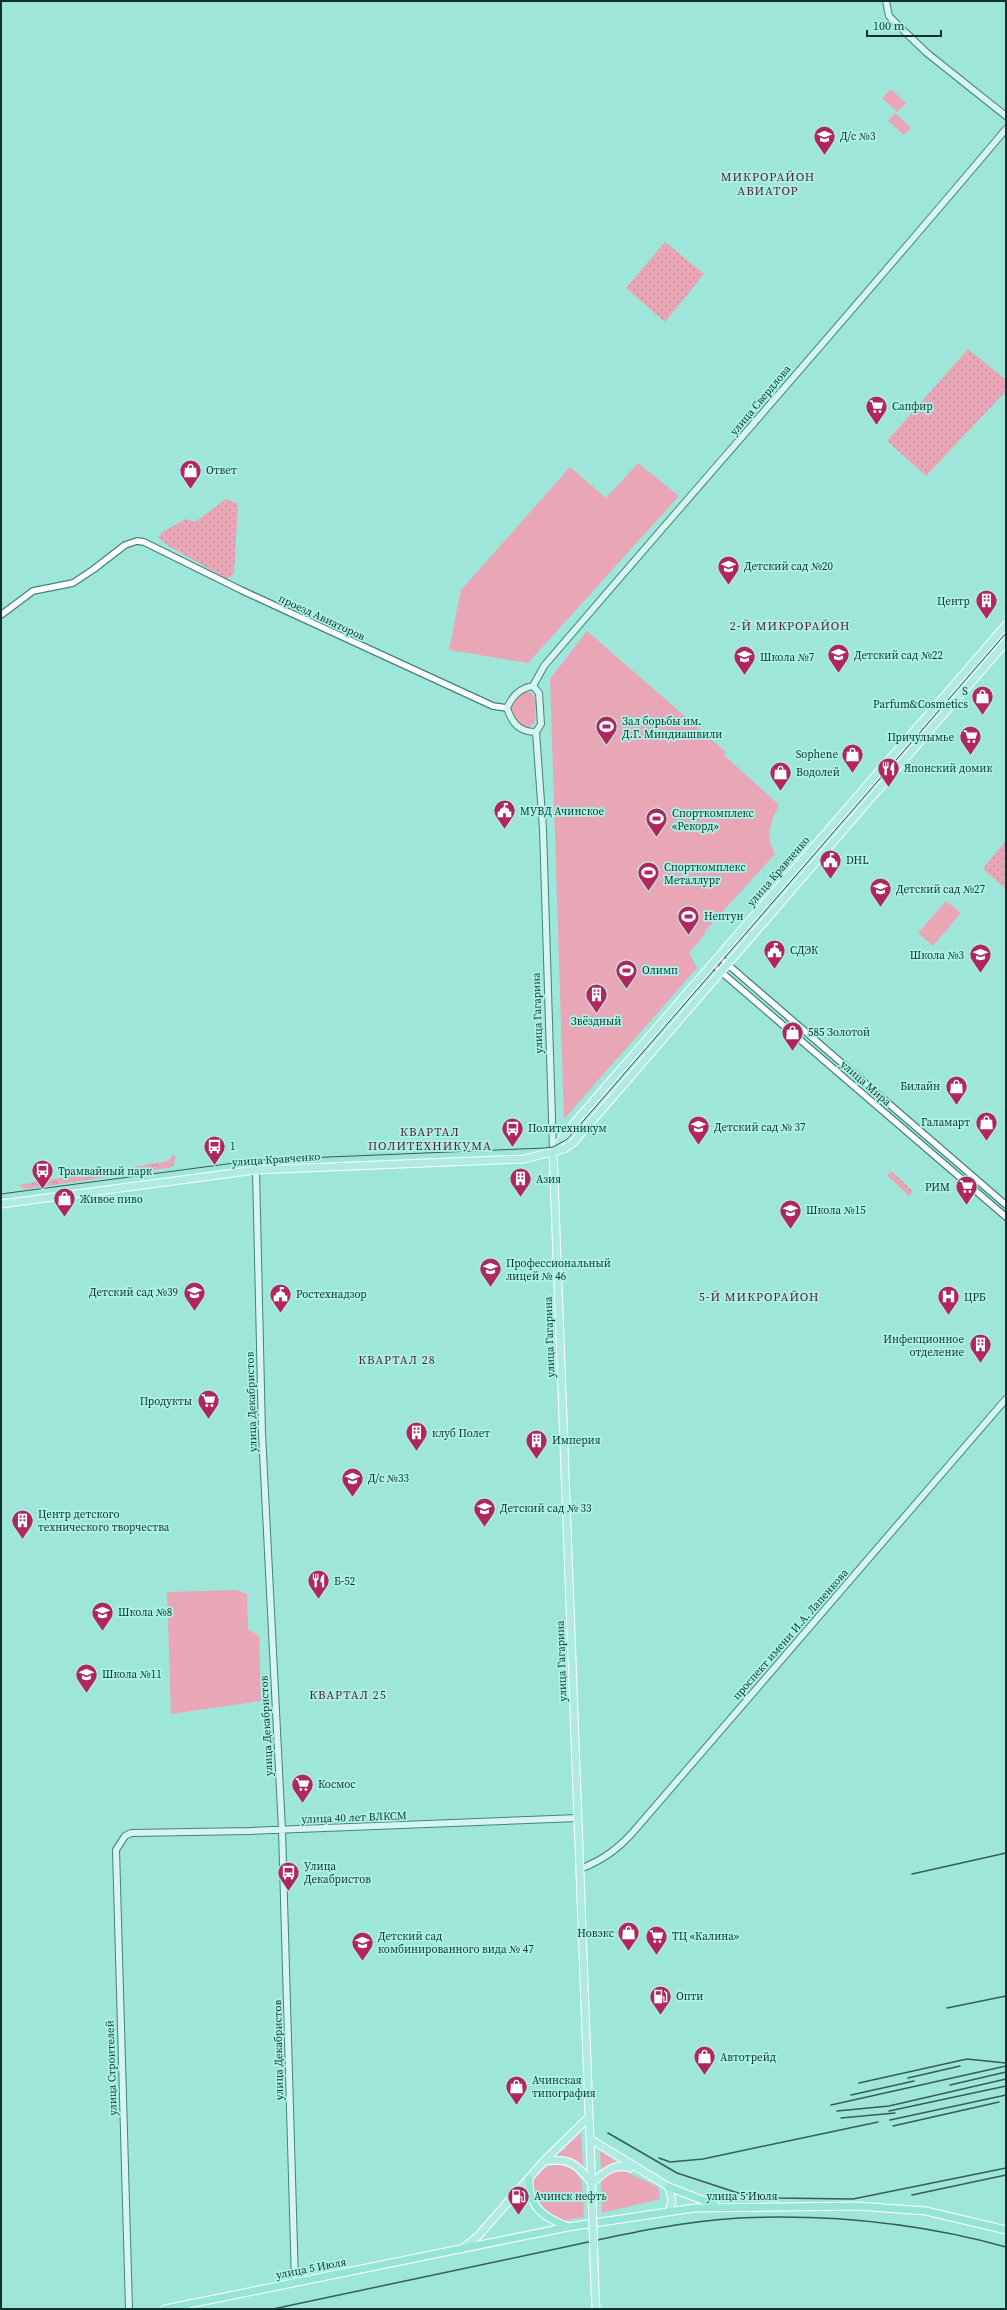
<svg xmlns="http://www.w3.org/2000/svg" width="1007" height="2310" viewBox="0 0 1007 2310" font-family="'Source Serif 4',serif">
<defs>
<pattern id="forest-crowns" width="20" height="18" patternUnits="userSpaceOnUse"><rect width="20" height="18" fill="#e9a6b6"/><path d="M2 6a3 3 0 1 1 6 0M12 15a3 3 0 1 1 6 0" fill="none" stroke="#c78f9d"/></pattern>
<pattern id="park-dots" width="8" height="8" patternUnits="userSpaceOnUse"><rect width="8" height="8" fill="#e9a6b6"/><path d="M2 2h.1M6 6h.1" fill="none" stroke="#c78f9d" stroke-width="1.8" stroke-linecap="round"/></pattern>
</defs>
<rect width="100%" height="100%" fill="#9fe6da"/>
<path fill="#e9a6b6" d="M891 89 906 103 897 112 882 98Z
M895 113 911 128 904 135 888 121Z
M638 463 679 496 528 663 449 650 461 590 570 467 606 498Z
M587 631 726 752 724 755 779 805C770 824 765 834 775 854L706 930 704 935 689 953 697 968 564 1119 550 679Z
M523 691 532 693 536 701 535 722 530 727H521L511 713V703Z
M946 901 961 913 933 946 918 933Z
M236 1590 247 1594 248 1629 259 1636 261 1701 171 1714 167 1592Z
M581 2133 583 2166C573 2158 568 2155 555 2157Z
M600 2151 616 2161 601 2171Z
M559 2164 574 2170 582 2181 584 2217 561 2221 553 2218 532 2193 531 2183 540 2171 549 2166Z
M622 2170 658 2187 660 2199 602 2213 601 2182 611 2172Z"/>
<path fill="url(#forest-crowns)" d="M173 1155 176 1157 173 1166 169 1168 132 1173 129 1171V1168L168 1161Z
M114 1169 117 1171 115 1176 25 1189 18 1185Z"/>
<path fill="url(#park-dots)" d="M665 242 704 274 665 322 626 288Z
M968 349 1006 380V391L926 476 887 441Z
M226 499 238 504 234 574 227 579 167 545 158 537 162 532 186 519 195 522Z
M1006 840V889L983 869Z
M891 1171 913 1191 909 1196 887 1175Z"/>
<g fill="none" stroke-linecap="round" stroke-linejoin="round">
<defs>
<path id="tertiary" d="M1 615 33 591 73 583 94 569 125 545 137 541 144 542 241 590 493 706 507 708
M718 956 1006 1205
M712 964 1006 1217"/>
<path id="secondary" d="M886 1 889 16 905 32 927 53 1006 116
M533 686 544 666C697 487 854 310 1006 129
M533 686 539 693 541 724 536 732C519 732 512 723 507 708 512 696 520 688 533 686Z
M536 732 543 829 553 1151
M256 1170 262 1433 282 1830 295 2282
M580 1869C603 1860 618 1849 634 1831L1006 1399
M129 2309 116 1850 125 1836 131 1833 250 1831 578 1818"/>
<path id="primary" d="M553 1151 592 2194
M553 1151 569 1129 1006 625
M1 1204 256 1170 524 1159 564 1149 573 1143 1006 642
M590 2139 669 2187 672 2201 669 2211
M544 2161C570 2158 576 2163 592 2183
M592 2183C605 2172 613 2163 630 2168
M462 2249 478 2236 544 2161 589 2117
M595 2291 596 2309"/>
<path id="trunk" d="M529 2179C528 2208 544 2217 568 2227
M669 2187 715 2205
M165 2309 568 2227 694 2208 857 2206 926 2211 1006 2230"/>
</defs>
<use href="#tertiary" stroke="#3f857b" stroke-width="8"/>
<use href="#secondary" stroke="#3f857b" stroke-width="8"/>
<use href="#primary" stroke="#fff" stroke-width="9"/>
<use href="#trunk" stroke="#fff" stroke-width="9"/>
<use href="#tertiary" stroke="#fff" stroke-width="5.5"/>
<use href="#secondary" stroke="#d7f5f0" stroke-width="6"/>
<use href="#primary" stroke="#afebe2" stroke-width="7"/>
<use href="#trunk" stroke="#94e4d8" stroke-width="7"/>
<path stroke="#355d56" stroke-width="1" d="M1 1194 257 1160 545 1148 553 1147 566 1140 578 1127 1006 633"/>
<path stroke="#355d56" stroke-width="1.5" d="M912 1874 1006 1853
M947 2008 1006 1996
M908 2078 960 2066
M859 2083 967 2059 1006 2063
M950 2085 1006 2072
M851 2095 914 2081
M831 2105 1006 2066
M837 2111 889 2106 1006 2079
M889 2111 1006 2086
M841 2118 895 2113
M890 2120 1006 2095
M893 2126 999 2102
M608 2133 677 2173 738 2193 773 2198 853 2199 1006 2168
M659 2158 670 2162 703 2159 878 2122
M912 2195 1006 2175
M273 2309C361 2290 449 2272 537 2253 604 2239 671 2222 739 2218 830 2214 919 2223 1006 2247"/>
<defs>
<path id="primary-bridge" d="M592 2194 595 2291"/>
</defs>
<use href="#primary-bridge" stroke="#fff" stroke-width="9" stroke-linecap="butt"/>
<use href="#primary-bridge" stroke="#afebe2" stroke-width="7"/>
</g>
<defs>
<symbol id="school-pin" viewBox="-11 -11 22 30"><path d="M0 17L-7.5 6A9.5 9.5 0 1 1 7.5 6Z" fill="#b3265d" stroke="#acf3e7"/><path d="M0-5L7-2L0 1L-7-2ZM-4 1L0 2.5L4 1V4Q0 6-4 4Z" fill="#fff"/></symbol>
<symbol id="supermarket-pin" viewBox="-11 -11 22 30"><path d="M0 17L-7.5 6A9.5 9.5 0 1 1 7.5 6Z" fill="#b3265d" stroke="#acf3e7"/><path d="M-6-5.5h2.5l.6 2H6L4.5 2H-2.5L-4.4-4H-6ZM-1.5 3.2a1.3 1.3 0 1 0 .1 0ZM3 3.2a1.3 1.3 0 1 0 .1 0Z" fill="#fff"/></symbol>
<symbol id="shop-pin" viewBox="-11 -11 22 30"><path d="M0 17L-7.5 6A9.5 9.5 0 1 1 7.5 6Z" fill="#b3265d" stroke="#acf3e7"/><path d="M-5-2.5h2.3a2.7 3.5 0 0 1 5.4 0H5L5.5 6h-11ZM-1.5-2.5h3a1.5 2.3 0 0 0-3 0Z" fill="#fff"/></symbol>
<symbol id="building-pin" viewBox="-11 -11 22 30"><path d="M0 17L-7.5 6A9.5 9.5 0 1 1 7.5 6Z" fill="#b3265d" stroke="#acf3e7"/><path d="M-4-6H4V6H1V3H-1V6H-4ZM-2.5-4.3h1.7v1.8h-1.7ZM.8-4.3h1.7v1.8H.8ZM-2.5-1h1.7V.8h-1.7ZM.8-1h1.7V.8H.8Z" fill="#fff"/></symbol>
<symbol id="stadium-pin" viewBox="-11 -11 22 30"><path d="M0 17L-7.5 6A9.5 9.5 0 1 1 7.5 6Z" fill="#b3265d" stroke="#acf3e7"/><path d="M0-5a6.5 5 0 1 0 0 10a6.5 5 0 1 0 0-10ZM-3.5-1.8h7v3.6h-7Z" fill="#fff"/></symbol>
<symbol id="restaurant-pin" viewBox="-11 -11 22 30"><path d="M0 17L-7.5 6A9.5 9.5 0 1 1 7.5 6Z" fill="#b3265d" stroke="#acf3e7"/><path d="M-5-6h1v4h1v-4h1v4h1v-4h1v5L-1.5 .5V6h-2V.5L-5-1ZM5-6V6H3V1.5H1.5Q1.5-4 5-6Z" fill="#fff"/></symbol>
<symbol id="civic-pin" viewBox="-11 -11 22 30"><path d="M0 17L-7.5 6A9.5 9.5 0 1 1 7.5 6Z" fill="#b3265d" stroke="#acf3e7"/><path d="M-.6-6.5H3V-4.5H.6V-3L4-1V1h2V6H-6V1h2V-1L-.6-3ZM-1.2 2.5V6h2.4V2.5Z" fill="#fff"/></symbol>
<symbol id="bus-pin" viewBox="-11 -11 22 30"><path d="M0 17L-7.5 6A9.5 9.5 0 1 1 7.5 6Z" fill="#b3265d" stroke="#acf3e7"/><path d="M-5-6H5V4H4V6H2V4H-2V6H-4V4H-5ZM-3.5-4V0h7V-4ZM-3.5 1.2v1.5H-2V1.2ZM2 1.2v1.5H3.5V1.2Z" fill="#fff"/></symbol>
<symbol id="university-pin" viewBox="-11 -11 22 30"><path d="M0 17L-7.5 6A9.5 9.5 0 1 1 7.5 6Z" fill="#b3265d" stroke="#acf3e7"/><path d="M0-5L7-2L0 1L-7-2ZM-4 1L0 2.5L4 1V4Q0 6-4 4Z" fill="#fff"/></symbol>
<symbol id="hospital-pin" viewBox="-11 -11 22 30"><path d="M0 17L-7.5 6A9.5 9.5 0 1 1 7.5 6Z" fill="#b3265d" stroke="#acf3e7"/><path d="M-5-5h3v3.5h4V-5h3V5h-3V1.5h-4V5h-3Z" fill="#fff"/></symbol>
<symbol id="fuel-pin" viewBox="-11 -11 22 30"><path d="M0 17L-7.5 6A9.5 9.5 0 1 1 7.5 6Z" fill="#b3265d" stroke="#acf3e7"/><path d="M-5.5-6h7V0h2V4h1.3V-2.5L3-4.5l.8-.8L6-3V5H2.5V1h-1V6h-7ZM-4.2-4.7v3.2H.2V-4.7Z" fill="#fff"/></symbol>
</defs>
<g fill-rule="evenodd">
<use href="#school-pin" x="812" y="124" width="25" height="34"/>
<use href="#supermarket-pin" x="864" y="394" width="25" height="34"/>
<use href="#shop-pin" x="178" y="458" width="25" height="34"/>
<use href="#school-pin" x="716" y="554" width="25" height="34"/>
<use href="#building-pin" x="974" y="588" width="25" height="34"/>
<use href="#school-pin" x="826" y="642" width="25" height="34"/>
<use href="#school-pin" x="732" y="644" width="25" height="34"/>
<use href="#shop-pin" x="970" y="684" width="25" height="34"/>
<use href="#stadium-pin" x="594" y="714" width="25" height="34"/>
<use href="#supermarket-pin" x="958" y="724" width="25" height="34"/>
<use href="#shop-pin" x="840" y="742" width="25" height="34"/>
<use href="#restaurant-pin" x="876" y="756" width="25" height="34"/>
<use href="#shop-pin" x="768" y="760" width="25" height="34"/>
<use href="#civic-pin" x="492" y="798" width="25" height="34"/>
<use href="#stadium-pin" x="644" y="806" width="25" height="34"/>
<use href="#civic-pin" x="818" y="848" width="25" height="34"/>
<use href="#stadium-pin" x="636" y="860" width="25" height="34"/>
<use href="#school-pin" x="868" y="876" width="25" height="34"/>
<use href="#stadium-pin" x="676" y="904" width="25" height="34"/>
<use href="#civic-pin" x="762" y="938" width="25" height="34"/>
<use href="#school-pin" x="968" y="942" width="25" height="34"/>
<use href="#stadium-pin" x="614" y="958" width="25" height="34"/>
<use href="#building-pin" x="584" y="982" width="25" height="34"/>
<use href="#shop-pin" x="780" y="1020" width="25" height="34"/>
<use href="#shop-pin" x="944" y="1074" width="25" height="34"/>
<use href="#shop-pin" x="974" y="1110" width="25" height="34"/>
<use href="#school-pin" x="686" y="1114" width="25" height="34"/>
<use href="#bus-pin" x="500" y="1116" width="25" height="34"/>
<use href="#bus-pin" x="202" y="1134" width="25" height="34"/>
<use href="#bus-pin" x="30" y="1158" width="25" height="34"/>
<use href="#building-pin" x="508" y="1166" width="25" height="34"/>
<use href="#supermarket-pin" x="954" y="1174" width="25" height="34"/>
<use href="#shop-pin" x="52" y="1186" width="25" height="34"/>
<use href="#school-pin" x="778" y="1198" width="25" height="34"/>
<use href="#university-pin" x="478" y="1256" width="25" height="34"/>
<use href="#school-pin" x="182" y="1280" width="25" height="34"/>
<use href="#civic-pin" x="268" y="1282" width="25" height="34"/>
<use href="#hospital-pin" x="936" y="1284" width="25" height="34"/>
<use href="#building-pin" x="968" y="1332" width="25" height="34"/>
<use href="#supermarket-pin" x="196" y="1388" width="25" height="34"/>
<use href="#building-pin" x="404" y="1420" width="25" height="34"/>
<use href="#building-pin" x="524" y="1428" width="25" height="34"/>
<use href="#school-pin" x="340" y="1466" width="25" height="34"/>
<use href="#school-pin" x="472" y="1496" width="25" height="34"/>
<use href="#building-pin" x="10" y="1508" width="25" height="34"/>
<use href="#restaurant-pin" x="306" y="1568" width="25" height="34"/>
<use href="#school-pin" x="90" y="1600" width="25" height="34"/>
<use href="#school-pin" x="74" y="1662" width="25" height="34"/>
<use href="#supermarket-pin" x="290" y="1772" width="25" height="34"/>
<use href="#bus-pin" x="276" y="1860" width="25" height="34"/>
<use href="#shop-pin" x="616" y="1920" width="25" height="34"/>
<use href="#supermarket-pin" x="644" y="1924" width="25" height="34"/>
<use href="#school-pin" x="350" y="1930" width="25" height="34"/>
<use href="#fuel-pin" x="648" y="1984" width="25" height="34"/>
<use href="#shop-pin" x="692" y="2044" width="25" height="34"/>
<use href="#shop-pin" x="504" y="2074" width="25" height="34"/>
<use href="#fuel-pin" x="506" y="2184" width="25" height="34"/>
</g>
<g text-anchor="middle" stroke-width="3.5" stroke-linejoin="round" paint-order="stroke">
<g font-size="11" fill="#13312c" stroke="#acf3e7" text-anchor="start">
<text x="840" y="140">Д/с №3</text>
<text x="892" y="410">Сапфир</text>
<text x="206" y="474">Ответ</text>
<text x="744" y="570">Детский сад №20</text>
<text x="970" y="605" text-anchor="end">Центр</text>
<text x="854" y="659">Детский сад №22</text>
<text x="760" y="661">Школа №7</text>
<text x="968" y="695" text-anchor="end">S<tspan x="968" dy="13">Parfum&amp;Cosmetics</tspan></text>
<text x="622" y="725">Зал борьбы им.<tspan x="622" dy="13">Д.Г. Миндиашвили</tspan></text>
<text x="954" y="741" text-anchor="end">Причулымье</text>
<text x="838" y="758" text-anchor="end">Sophene</text>
<text x="904" y="772">Японский домик</text>
<text x="796" y="776">Водолей</text>
<text x="520" y="815">МУВД Ачинское</text>
<text x="672" y="817">Спорткомплекс<tspan x="672" dy="13">«Рекорд»</tspan></text>
<text x="846" y="864">DHL</text>
<text x="664" y="871">Спорткомплекс<tspan x="664" dy="13">Металлург</tspan></text>
<text x="896" y="893">Детский сад №27</text>
<text x="704" y="920">Нептун</text>
<text x="790" y="954">СДЭК</text>
<text x="964" y="959" text-anchor="end">Школа №3</text>
<text x="642" y="974">Олимп</text>
<text x="596" y="1025" text-anchor="middle">Звёздный</text>
<text x="808" y="1036">585 Золотой</text>
<text x="940" y="1090" text-anchor="end">Билайн</text>
<text x="970" y="1126" text-anchor="end">Галамарт</text>
<text x="714" y="1131">Детский сад № 37</text>
<text x="528" y="1132">Политехникум</text>
<text x="230" y="1150">1</text>
<text x="58" y="1175">Трамвайный парк</text>
<text x="536" y="1183">Азия</text>
<text x="950" y="1191" text-anchor="end">РИМ</text>
<text x="80" y="1203">Живое пиво</text>
<text x="806" y="1214">Школа №15</text>
<text x="506" y="1267">Профессиональный<tspan x="506" dy="13">лицей № 46</tspan></text>
<text x="178" y="1296" text-anchor="end">Детский сад №39</text>
<text x="296" y="1298">Ростехнадзор</text>
<text x="964" y="1301">ЦРБ</text>
<text x="964" y="1343" text-anchor="end">Инфекционное<tspan x="964" dy="13">отделение</tspan></text>
<text x="192" y="1405" text-anchor="end">Продукты</text>
<text x="432" y="1437">клуб Полет</text>
<text x="552" y="1444">Империя</text>
<text x="368" y="1482">Д/с №33</text>
<text x="500" y="1512">Детский сад № 33</text>
<text x="38" y="1518">Центр детского<tspan x="38" dy="13">технического творчества</tspan></text>
<text x="334" y="1585">Б-52</text>
<text x="118" y="1616">Школа №8</text>
<text x="102" y="1678">Школа №11</text>
<text x="318" y="1788">Космос</text>
<text x="304" y="1870">Улица<tspan x="304" dy="13">Декабристов</tspan></text>
<text x="614" y="1937" text-anchor="end">Новэкс</text>
<text x="378" y="1940">Детский сад<tspan x="378" dy="13">комбинированного вида № 47</tspan></text>
<text x="672" y="1940">ТЦ «Калина»</text>
<text x="676" y="2000">Опти</text>
<text x="720" y="2061">Автотрейд</text>
<text x="532" y="2084">Ачинская<tspan x="532" dy="13">типография</tspan></text>
<text x="534" y="2200">Ачинск нефть</text>
</g>
<g font-size="11" fill="#13312c" stroke="#acf3e7">
<text transform="translate(760 400) rotate(-50)" y="4">улица Свердлова</text>
<text transform="translate(322 617) rotate(25)" y="4">проезд Авиаторов</text>
<text transform="translate(778 871) rotate(-49)" y="4">улица Кравченко</text>
<text transform="translate(537 1013) rotate(-92)" y="4">улица Гагарина</text>
<text transform="translate(866 1083) rotate(41)" y="4">улица Мира</text>
<text transform="translate(276 1159) rotate(-4)" y="4">улица Кравченко</text>
<text transform="translate(549 1337) rotate(-92)" y="4">улица Гагарина</text>
<text transform="translate(251 1402) rotate(-92)" y="4">улица Декабристов</text>
<text transform="translate(790 1634) rotate(-49)" y="4">проспект имени И.А. Лапенкова</text>
<text transform="translate(561 1661) rotate(-92)" y="4">улица Гагарина</text>
<text transform="translate(266 1726) rotate(-93)" y="4">улица Декабристов</text>
<text transform="translate(354 1817) rotate(-2)" y="4">улица 40 лет ВЛКСМ</text>
<text transform="translate(278 2050) rotate(-91)" y="4">улица Декабристов</text>
<text transform="translate(111 2068) rotate(-92)" y="4">улица Строителей</text>
<text x="742" y="2200">улица 5 Июля</text>
<text transform="translate(311 2268) rotate(-11)" y="4">улица 5 Июля</text>
</g>
<g font-size="12" letter-spacing="1" fill="#5e1b32" stroke="#acf3e7">
<text x="768" y="181">МИКРОРАЙОН<tspan x="768" dy="14">АВИАТОР</tspan></text>
<text x="790" y="630">2-Й МИКРОРАЙОН</text>
<text x="430" y="1136">КВАРТАЛ<tspan x="430" dy="14">ПОЛИТЕХНИКУМА</tspan></text>
<text x="759" y="1301">5-Й МИКРОРАЙОН</text>
<text x="397" y="1364">КВАРТАЛ 28</text>
<text x="348" y="1699">КВАРТАЛ 25</text>
</g>
</g>
<rect width="1007" height="2310" fill="none" stroke="#13312c" stroke-width="4"/>
<path d="M867 30v6h74v-6" fill="none" stroke="#13312c" stroke-width="2"/>
<text x="873" y="30" font-size="12" fill="#13312c" stroke="#acf3e7" stroke-width="3" paint-order="stroke">100 m</text>
</svg>
